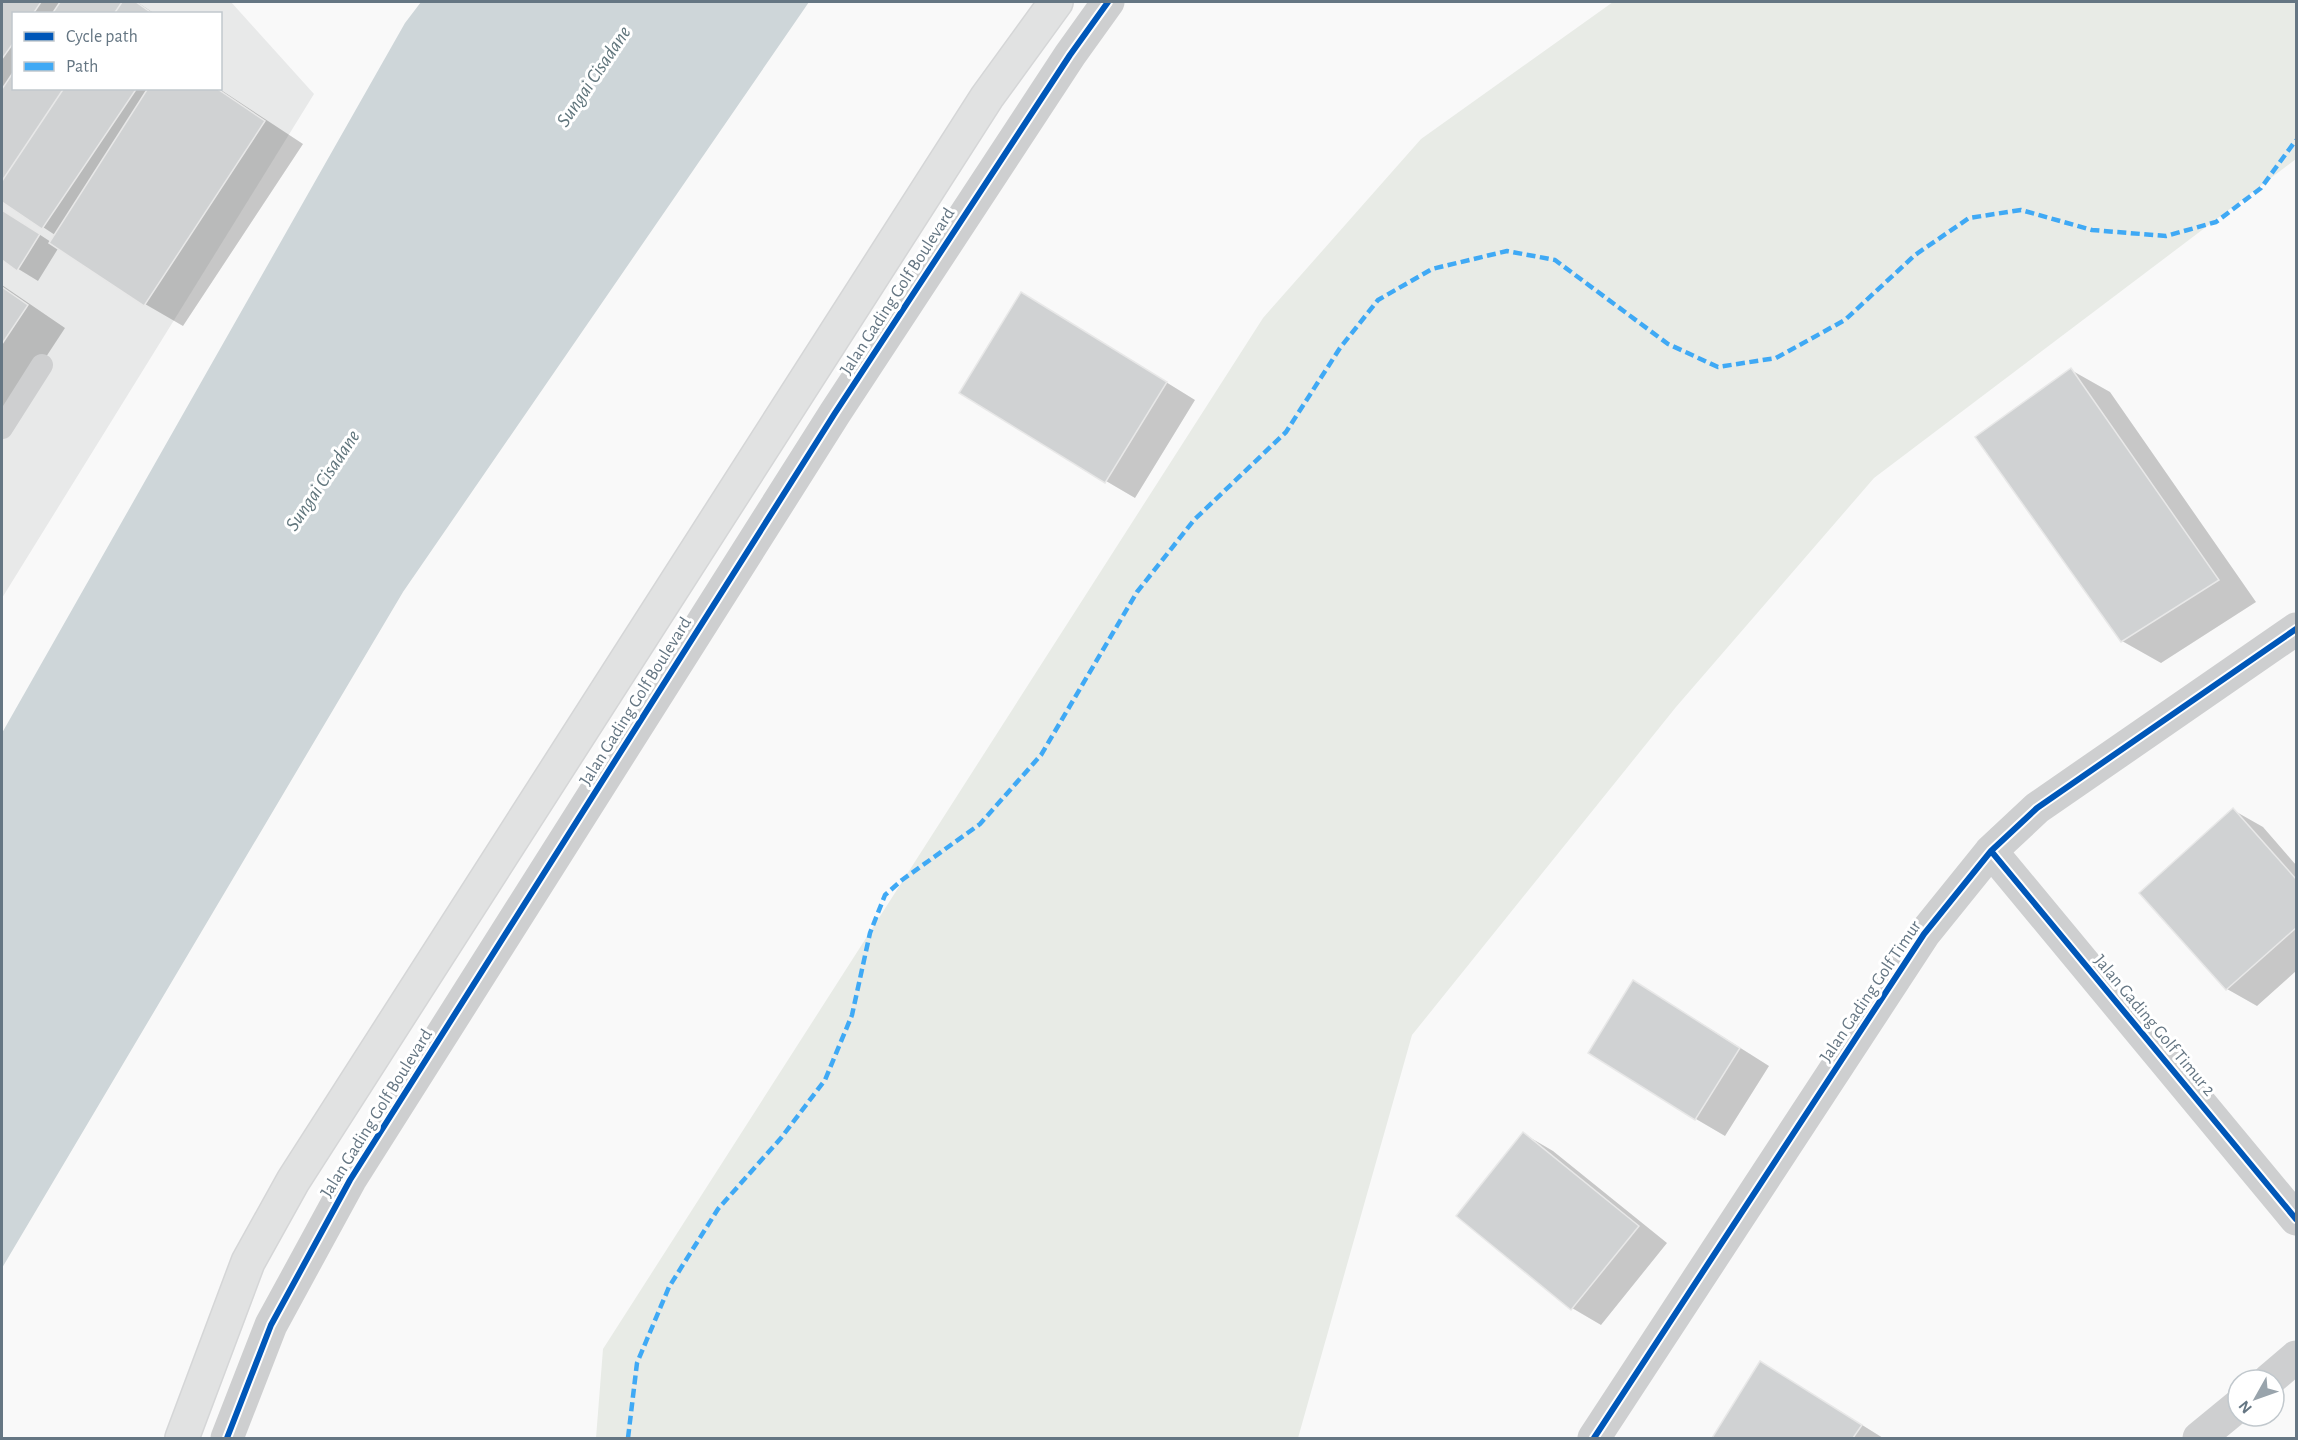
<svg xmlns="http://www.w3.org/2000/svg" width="2298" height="1440" viewBox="0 0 2298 1440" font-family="'Alegreya Sans',sans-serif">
<rect width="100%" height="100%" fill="#f9f9f9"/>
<path fill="#e8e9e9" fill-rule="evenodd" d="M2 2H231L314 94 2 598ZM14 14H220V88H14Z"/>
<path fill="#e8ebe6" d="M1613 2H2296V159L1874 478 1676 707 1412 1035 1298 1438H596L603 1349 1263 318 1421 139Z"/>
<path fill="#ced6d9" d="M421 2H809L403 592 2 1268V733L405 23Z"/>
<path fill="#0003" d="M2 2H137L155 14H14V88H218L303 144 183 326 145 304 59 247 38 281 2 259V210L51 242 55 235 2 200Z
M2 285 65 328 2 424Z
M1051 311 1195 400 1135 498 1106 481Z
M2071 370 2110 392 2256 602 2161 663 2122 641Z
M2233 810 2263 827 2296 865V971L2257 1006 2227 989 2141 893Z
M1663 999 1769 1066 1725 1136 1696 1119Z
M1524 1134 1553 1151 1667 1243 1601 1325 1572 1308Z
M1760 1364 1790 1380 1883 1438H1714Z"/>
<path fill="#d0d2d3" stroke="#e8e8e8" stroke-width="1.5" d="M2 2H41L33 14H14V42L2 59Z
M60 2H122L114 14H52Z
M122 2H136L153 14H114Z
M14 71V88H64L2 181V89Z
M64 88H137L42 229 2 202V181Z
M148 88H216L265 121 144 306 49 243Z
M2 210 40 234 17 271 2 260Z
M2 287 28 305 2 344Z
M1021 292 1167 382 1105 483 959 393Z
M2071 368 2219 580 2121 642 1975 437Z
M2233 808 2296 879V928L2226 990 2139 893Z
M1633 980 1740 1048 1695 1120 1588 1053Z
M1523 1132 1639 1226 1571 1310 1456 1216Z
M1760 1361 1862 1425 1853 1438H1712Z"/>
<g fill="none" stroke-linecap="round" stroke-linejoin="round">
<defs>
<path id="secondary" d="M182 1438 248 1262 293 1181 987 97 1056 2"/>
</defs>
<use href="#secondary" stroke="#d5d6d7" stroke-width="36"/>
<path stroke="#cecfd0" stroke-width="22" d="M2 428 42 365"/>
<path stroke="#cecfd0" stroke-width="33" d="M1991 851 2296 1219
M2269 1380 2296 1357
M227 1438 271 1325 350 1180 835 413 1070 55 1108 2
M1594 1438 1924 934 1991 851 2037 808 2296 629
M2199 1438 2238 1406"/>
<use href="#secondary" stroke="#e1e2e2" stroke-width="33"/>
<path stroke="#3fa9f5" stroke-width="4.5" stroke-dasharray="9 4.5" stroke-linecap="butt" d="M628 1438 637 1363 669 1287 718 1209 781 1138 825 1080 852 1015 870 933 885 895 902 880 980 824 1041 755 1137 592 1194 520 1286 432 1340 348 1378 300 1432 269 1507 251 1555 260 1668 344 1718 367 1776 358 1845 320 1915 255 1969 218 2021 210 2092 230 2166 236 2216 222 2261 188 2296 140"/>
<defs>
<path id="cycleway" d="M1991 851 2296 1219
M227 1438 271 1325 350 1180 835 413 1070 55 1108 2
M1594 1438 1924 934 1991 851 2037 808 2296 629"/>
</defs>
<use href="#cycleway" stroke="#fff" stroke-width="10"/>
<use href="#cycleway" stroke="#0057b8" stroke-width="6"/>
</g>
<g text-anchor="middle" stroke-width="6" stroke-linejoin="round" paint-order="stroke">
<g font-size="18" fill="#657683" stroke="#fff">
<text transform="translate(897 291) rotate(-57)" y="6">Jalan Gading Golf Boulevard</text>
<text transform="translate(635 701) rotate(-58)" y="6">Jalan Gading Golf Boulevard</text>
<text transform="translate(1870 991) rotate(-56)" y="6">Jalan Gading Golf Timur</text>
<text transform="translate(2155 1025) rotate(50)" y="6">Jalan Gading Golf Timur 2</text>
<text transform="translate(376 1113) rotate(-58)" y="6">Jalan Gading Golf Boulevard</text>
</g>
<g font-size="20" font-style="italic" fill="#60757c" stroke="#fff">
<text transform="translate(593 76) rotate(-56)" y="7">Sungai Cisadane</text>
<text transform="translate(322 480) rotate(-56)" y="7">Sungai Cisadane</text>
</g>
</g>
<rect width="2298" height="1440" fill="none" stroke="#657683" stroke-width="6"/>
<rect x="12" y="12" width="210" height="78" fill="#ffffff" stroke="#c1c8cd" stroke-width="1.5"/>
<rect x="24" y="32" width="30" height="9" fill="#0057b8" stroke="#c1c8cd" stroke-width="1.5"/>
<text x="66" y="42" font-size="18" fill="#657683">Cycle path</text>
<rect x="24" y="62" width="30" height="9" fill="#3fa9f5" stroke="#c1c8cd" stroke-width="1.5"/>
<text x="66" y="72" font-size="18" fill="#657683">Path</text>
<g transform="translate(2256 1398) rotate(230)"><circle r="28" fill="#ffffff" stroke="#c1c8cd" stroke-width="1.5"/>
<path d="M0-4.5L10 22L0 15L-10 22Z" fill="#99a4ac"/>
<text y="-9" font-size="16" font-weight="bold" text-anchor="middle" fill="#657683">N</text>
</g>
</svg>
